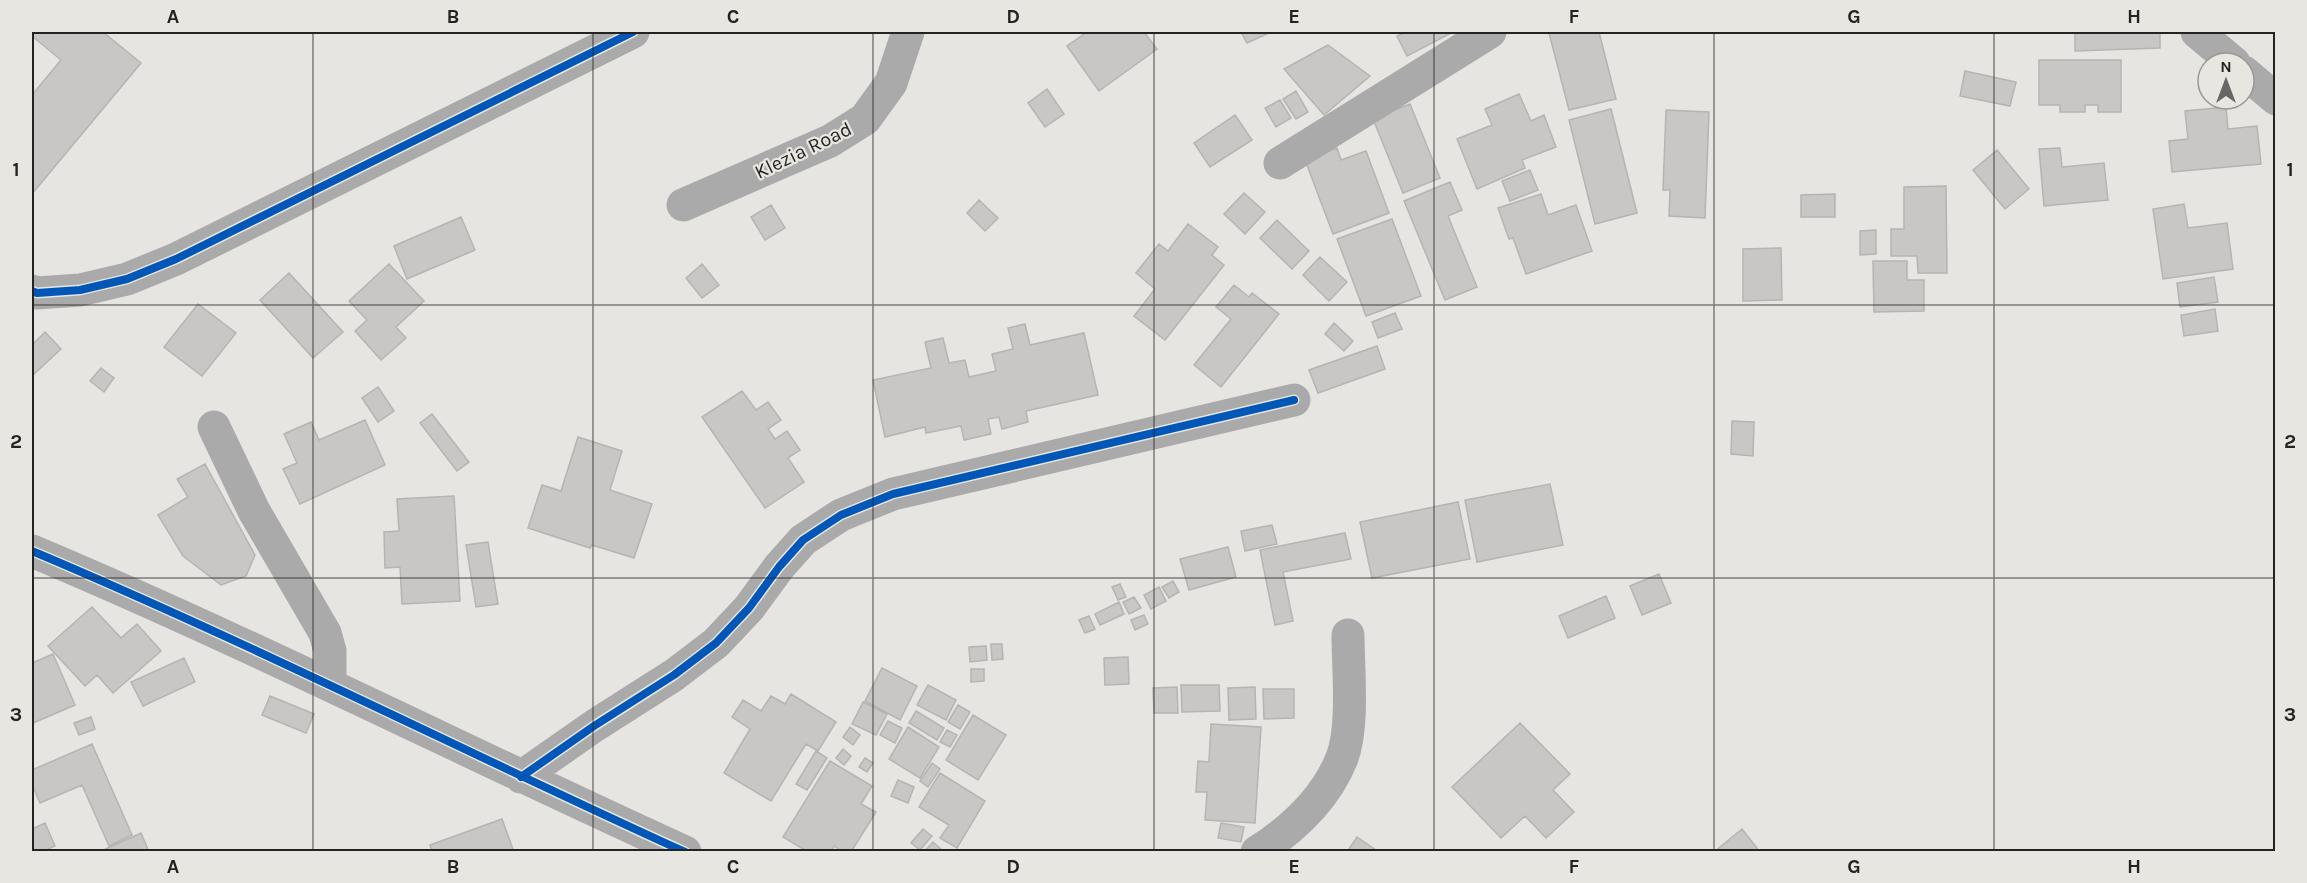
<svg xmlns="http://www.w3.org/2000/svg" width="2307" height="883" viewBox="0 0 2307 883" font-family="Karla,sans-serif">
<rect width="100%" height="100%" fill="#e7e5e2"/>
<path fill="#c9c7c5" stroke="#b6b4b2" stroke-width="1.5" d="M32 32H103L141 63 32 194V95L61 60 32 36Z
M1087 32H1144L1157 49 1099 91 1067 46Z
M1241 32H1268L1269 33 1247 43Z
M1406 32H1453L1407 56 1397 36Z
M1554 32H1599L1616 99 1569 110 1549 33Z
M2075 32H2160V48L2075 51Z
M1328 45 1370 76 1324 115 1284 69Z
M2039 60H2121V112H2098V105H2085V112H2060V105H2039Z
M1965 71 2016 82 2010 106 1960 96Z
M1047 89 1064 114 1045 127 1028 103Z
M1296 91 1308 112 1296 119 1283 99Z
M1519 94 1531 121 1544 115 1556 147 1522 160 1525 168 1477 189 1457 139 1492 125 1485 109Z
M1280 100 1291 118 1276 127 1265 108Z
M1410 104 1440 178 1403 193 1373 119Z
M2226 107 2228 129 2257 126 2261 164 2172 172 2169 141 2188 139 2185 111Z
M1611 109 1637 213 1595 224 1569 120Z
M1666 110 1709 112 1705 218 1669 216 1670 190H1663Z
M1235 115 1252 140 1210 167 1194 143Z
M1337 148 1341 160 1366 151 1389 213 1333 234 1305 160Z
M2060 148 2062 167 2104 163 2108 200 2044 206 2039 149Z
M1997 150 2029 189 2005 209 1973 170Z
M1530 170 1538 190 1510 201 1502 181Z
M1450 182 1462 210 1448 216 1477 287 1445 300 1404 201Z
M1946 186 1947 273H1918L1917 256H1891V229H1904V187Z
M1244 193 1265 212 1245 234 1224 214Z
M1541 194 1548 215 1576 205 1592 251 1526 274 1513 238 1509 239 1498 208Z
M1835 194V217H1801V195Z
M979 200 998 218 985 231 967 213Z
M2184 204 2188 228 2227 223 2233 269 2163 279 2153 209Z
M771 205 785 228 765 240 751 217Z
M461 217 475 250 407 279 394 246Z
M1392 219 1421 296 1366 316 1337 239Z
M1277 220 1309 251 1292 269 1260 238Z
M1188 224 1218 247 1212 255 1224 265 1165 340 1134 316 1155 289 1136 273 1159 244 1168 251Z
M1876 230V254L1860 255V231Z
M1781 248 1782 300 1743 301V249Z
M1320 257 1347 282 1329 301 1303 275Z
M1873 261H1907V280H1924V311L1874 312Z
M389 264 424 301 396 327 406 338 381 360 355 331 367 320 349 301Z
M702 264 719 285 702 298 686 278Z
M289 273 343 332 313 358 260 300Z
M2214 277 2218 302 2180 307 2177 283Z
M1234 285 1249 297 1252 293 1279 314 1221 387 1194 365 1231 319 1216 307Z
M198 304 236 333 202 376 164 347Z
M2215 309 2218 331 2184 336 2181 315Z
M1395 313 1402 329 1378 338 1372 322Z
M1334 323 1353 341 1344 351 1325 334Z
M1025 324 1030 345 1084 333 1098 395 1026 411 1028 422 1002 429 999 417 988 419 991 434 964 440 961 426 926 433 925 427 885 437 873 380 931 368 925 342 943 338 949 363 965 360 969 377 996 371 992 354 1013 349 1008 328Z
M45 332 61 349 34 374 32 371V345Z
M1377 346 1385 369 1318 393 1309 370Z
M101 368 114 378 104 392 90 381Z
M378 387 394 411 378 422 362 398Z
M742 391 756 410 768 402 781 420 768 429 775 439 787 431 800 450 788 458 804 482 765 508 702 417Z
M432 414 469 462 457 471 420 423Z
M365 420 385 465 300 504 283 469 297 463 284 434 311 422 319 440Z
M1732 421 1754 422 1753 456 1731 454Z
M578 437 622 451 610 490 652 504 634 558 592 545 590 548 528 528 542 485 561 491Z
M205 464 255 555 246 576 221 585 183 556 158 515 188 497 177 479Z
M1550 484 1563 545 1477 562 1465 500Z
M454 496 460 601 402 604 400 567 385 568 384 532 399 531 397 499Z
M1458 502 1470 559 1372 578 1360 522Z
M1272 525 1277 544 1245 551 1241 531Z
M1345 533 1351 559 1283 572 1293 621 1275 625 1260 550Z
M488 542 498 604 476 607 466 545Z
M1228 547 1236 577 1189 590 1180 559Z
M1659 574 1671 603 1642 615 1630 586Z
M1173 581 1179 592 1169 598 1162 587Z
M1120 584 1126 597 1118 600 1112 587Z
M1159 587 1166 601 1151 609 1144 595Z
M1606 596 1615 618 1568 638 1559 616Z
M1134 597 1141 608 1129 614 1123 602Z
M1119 602 1124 614 1100 625 1095 614Z
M92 607 121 638 137 624 161 651 113 693 97 675 85 686 48 646Z
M1144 615 1148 624 1135 630 1131 620Z
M1089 616 1095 629 1085 633 1079 620Z
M991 644H1002L1003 659 992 660Z
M986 646 987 660 970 662 969 647Z
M53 654 75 705 33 723 32 663Z
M1128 657 1129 684 1105 685 1104 658Z
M184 658 195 682 143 706 131 682Z
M882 668 917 686 900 720 865 701Z
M971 669H984V681L971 682Z
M928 685 956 700 946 720 917 705Z
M1181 685H1219L1220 711 1182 712Z
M1177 687 1178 713H1154L1153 688Z
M1255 687 1256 719 1229 720 1228 688Z
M1263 689H1294V718L1264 719Z
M791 694 836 722 818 751 806 744 771 801 724 773 750 729 732 717 743 700 761 711 771 696 785 704Z
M270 696 314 714 306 733 262 715Z
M863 702 887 714 876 735 852 724Z
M958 705 970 712 960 729 948 722Z
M916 711 944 728 937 740 909 723Z
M973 715 1006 735 978 780 946 760Z
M91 717 95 729 79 735 74 723Z
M888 721 902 728 895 743 880 735Z
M1520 723 1570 774 1553 790 1574 812 1546 838 1525 816 1501 838 1452 787Z
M1211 724 1261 727 1255 823 1205 820 1207 792H1196L1198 761 1209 762Z
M850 727 860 735 853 745 843 737Z
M908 727 939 747 920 778 889 759Z
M947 730 957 735 950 747 940 742Z
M92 744 132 835 109 846 82 785 40 803 32 784V770Z
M843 749 851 756 844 765 836 758Z
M816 751 827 758 807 790 796 784Z
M865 758 873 763 867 772 859 767Z
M830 761 872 786 861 804 876 812 851 852H843L834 846 831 852H808L783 837Z
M932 763 940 769 928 787 920 781Z
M940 773 985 801 957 848 940 838 949 825 919 807Z
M898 780 914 787 908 803 891 796Z
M502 819 514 852H432L430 845Z
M45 823 55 846 42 852H34L32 845V829Z
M1221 823 1244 827 1241 842 1218 838Z
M923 829 932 836 920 850 911 843Z
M1742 829 1760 852H1714Z
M141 833 149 852H99Z
M1357 837 1379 852H1347Z
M933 842 944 852H924Z"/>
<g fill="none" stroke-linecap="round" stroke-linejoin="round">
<path stroke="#abaaaa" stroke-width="33" d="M2197 32 2234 63
M2244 72 2276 99
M1280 163 1490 32
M683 205 830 141 865 119 891 83 908 32
M32 291 37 293 80 290 127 279 176 259 633 32
M214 427 254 511 325 633 330 651V685
M32 551C253 644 467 753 685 852
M521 777 594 726 674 675 716 643 749 608 779 567 803 540 841 515 893 494 1294 400
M1257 852C1293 829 1326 798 1342 758 1354 726 1348 669 1348 635"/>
<defs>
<path id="cycleway" d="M32 291 37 293 80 290 127 279 176 259 633 32
M32 551C253 644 467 753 685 852
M521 777 594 726 674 675 716 643 749 608 779 567 803 540 841 515 893 494 1294 400"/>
</defs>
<use href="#cycleway" stroke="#e8e6e1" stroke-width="11"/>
<use href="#cycleway" stroke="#0057b8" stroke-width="8"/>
</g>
<path fill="none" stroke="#242321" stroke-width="1.5" stroke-opacity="0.55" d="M313 32V852M593 32V852M873 32V852M1154 32V852M1434 32V852M1714 32V852M1994 32V852M32 305H2276M32 578H2276"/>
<g text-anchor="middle" stroke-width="4.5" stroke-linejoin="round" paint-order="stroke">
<g font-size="20" fill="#242321" stroke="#e8e6e1">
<text transform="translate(803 150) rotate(-26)" y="7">Klezia Road</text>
</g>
</g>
<rect width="2307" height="883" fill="none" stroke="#e8e6e1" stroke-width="66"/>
<g transform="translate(2226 81)"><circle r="28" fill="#e8e6e1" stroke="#9a9894" stroke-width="1.5"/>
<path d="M0-4.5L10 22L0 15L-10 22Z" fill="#686765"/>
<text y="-9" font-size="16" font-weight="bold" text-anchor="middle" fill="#242321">N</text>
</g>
<rect x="33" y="33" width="2241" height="817" fill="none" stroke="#242321" stroke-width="2"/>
<g font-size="20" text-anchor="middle" font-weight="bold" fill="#242321">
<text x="173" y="23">A</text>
<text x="453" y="23">B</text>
<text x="733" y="23">C</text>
<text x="1013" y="23">D</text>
<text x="1294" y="23">E</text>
<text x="1574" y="23">F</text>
<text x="1854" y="23">G</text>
<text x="2134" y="23">H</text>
<text x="16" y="176">1</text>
<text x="2290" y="176">1</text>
<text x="16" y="448">2</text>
<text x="2290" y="448">2</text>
<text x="16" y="721">3</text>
<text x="2290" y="721">3</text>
<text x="173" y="873">A</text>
<text x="453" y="873">B</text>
<text x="733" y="873">C</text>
<text x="1013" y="873">D</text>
<text x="1294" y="873">E</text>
<text x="1574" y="873">F</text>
<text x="1854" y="873">G</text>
<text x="2134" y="873">H</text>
</g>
</svg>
